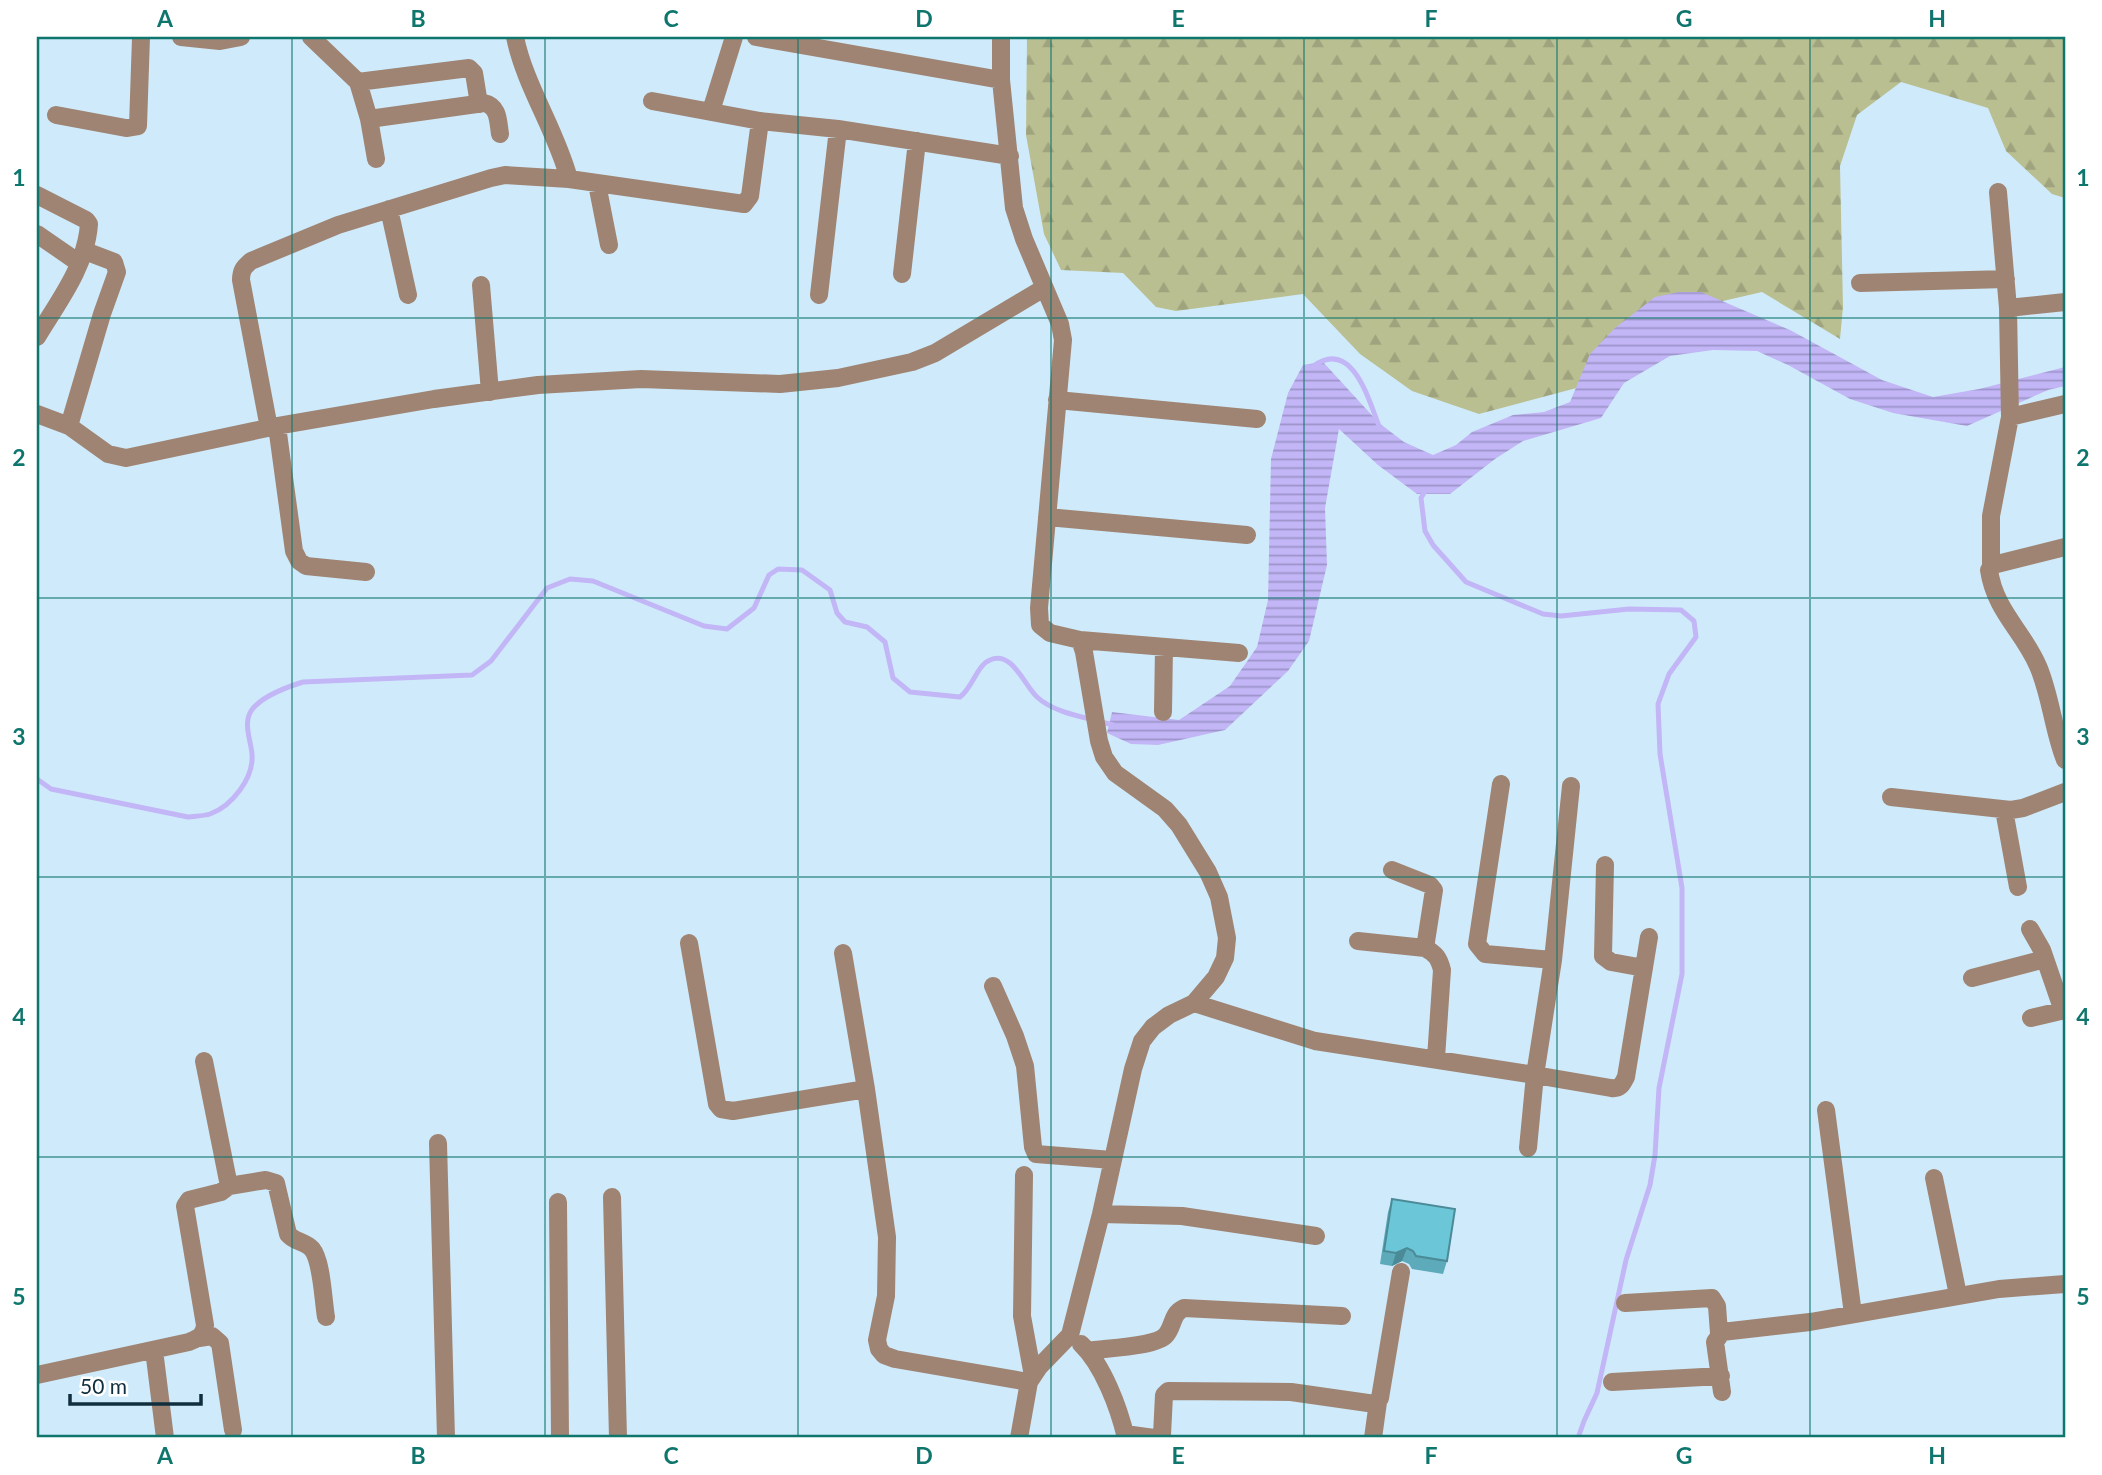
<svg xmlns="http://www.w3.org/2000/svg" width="2102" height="1475" viewBox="0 0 2102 1475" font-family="Lato,sans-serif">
<defs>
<pattern id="forest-firs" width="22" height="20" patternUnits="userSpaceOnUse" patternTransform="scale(1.75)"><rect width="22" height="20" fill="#babf91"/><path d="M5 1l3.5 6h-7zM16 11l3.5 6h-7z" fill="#9fa47e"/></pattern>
<pattern id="water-rules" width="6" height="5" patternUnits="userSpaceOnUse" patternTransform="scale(1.75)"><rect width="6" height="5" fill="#c2b6f6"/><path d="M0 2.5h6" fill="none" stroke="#9c94c9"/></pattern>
</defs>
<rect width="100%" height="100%" fill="#cfebfb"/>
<path fill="url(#forest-firs)" d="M1027 37H2065V198L2052 194 2006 151 1988 108 1901 82 1857 115 1840 166 1843 307 1840 339 1762 292 1710 304 1584 386 1479 414 1412 391 1360 354 1303 294 1176 311 1156 307 1123 273 1061 270 1044 234 1026 135Z"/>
<path fill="url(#water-rules)" d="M1679 292H1701L1790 330 1882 380 1933 397 1979 389 2065 367V386L2048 390 1967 426 1893 413 1850 399 1788 365 1757 351 1713 350 1670 356 1624 383 1601 418 1523 441 1495 459 1450 494H1417L1378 465 1339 429 1325 508 1327 565 1309 641 1288 671 1225 730 1158 745 1131 744 1107 733 1112 712 1179 720 1230 686 1257 647 1268 600 1271 459 1288 393 1303 365 1323 362 1379 423 1404 442 1433 455 1456 445 1472 432 1513 415 1544 412 1570 402 1590 354 1615 328 1655 297Z"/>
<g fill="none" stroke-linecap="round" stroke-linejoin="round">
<path stroke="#c2b6f6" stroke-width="5" d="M1312 367C1352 337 1368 398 1379 426
M1425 491 1421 498 1425 531 1433 545 1466 582 1543 614 1561 616 1629 609 1681 610 1694 621 1696 637 1669 674 1658 704 1660 754 1682 888V974L1659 1088 1655 1155 1650 1185 1626 1260 1597 1393 1584 1421 1578 1438
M37 779 51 789 188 817C195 816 204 816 210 814 232 806 254 778 252 754 251 741 243 724 251 711 261 696 287 687 303 682L472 675 491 661 547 588 570 579 593 581 704 626 727 629 754 608 769 575 778 569 802 570 830 590 837 613 845 622 867 627 885 642 893 678 910 692 960 697C973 687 977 665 990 660 1012 650 1024 685 1037 697 1055 714 1090 718 1113 725"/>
<path stroke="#9f8473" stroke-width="18" d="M181 37 220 41 241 37
M311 37 358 82 369 119 376 159
M515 37C525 86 556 130 569 179L744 204 750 196 760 121
M756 37 1001 80
M1001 37V80L1014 208 1024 239 1060 324 1063 340 1039 608 1040 625 1050 633 1080 640 1084 652 1099 741 1104 757 1115 773 1165 809 1179 825 1208 872 1219 897 1227 938 1225 958 1216 977 1194 1003 1169 1015 1153 1027 1142 1041 1133 1069 1101 1214 1070 1335 1039 1367 1029 1382 1019 1438
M358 82 469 68 474 73 479 104
M652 101 760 121 838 129 1010 156
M711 111 734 37
M56 115 126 128 138 126 141 37
M369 119 484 103C499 106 498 122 500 134
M597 184 609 245
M1998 192 2008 308 2010 417
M37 195 86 220 89 224C86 267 58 302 37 337
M389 209 408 295
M37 234 79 263
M902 274 917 141
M1860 283 2006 279
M481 285 490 392
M819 295 838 129
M2008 308 2065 302
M1057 400 1257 419
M37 414 69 426 108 454 126 458 277 426 434 399 538 385 641 379 780 384 838 378 912 362 935 353 1044 288
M69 426 102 314 117 272 114 262 85 251
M277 426 294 551 299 561 306 566 366 572
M269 428 241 280C241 270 244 267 251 261L338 225 491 178 505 175 569 179
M1047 517 1247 535
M2065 547 1993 565 1989 570C1995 611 2023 631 2038 666 2051 696 2053 730 2065 760
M1991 566V516L2010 417 2065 404
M1080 640 1239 653
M1163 712 1164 647
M1501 784 1477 944 1485 954 1553 960
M1891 797 2011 810 2023 808 2065 792
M2004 810 2018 887
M1605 865 1603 956 1611 962 1644 968
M1392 870 1430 885 1434 890 1425 948
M2030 929 2042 950 2063 1011
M1358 941 1425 948C1436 954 1439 958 1442 970L1436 1058
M689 943 717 1104 721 1109 733 1111 866 1089
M843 953 866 1089 887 1237 886 1296 877 1340 879 1349 884 1355 895 1359 1029 1382
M1972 978 2045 959
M993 986 1015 1036 1025 1066 1033 1147 1036 1154 1112 1160
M1194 1003 1315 1041 1535 1075 1553 960 1571 786
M2031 1018 2065 1010
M1826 1110 1853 1314
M438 1143 446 1438
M1528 1148 1535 1075 1611 1088C1620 1089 1622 1085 1626 1077L1649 937
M1024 1175 1022 1316 1033 1376
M1934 1178 1958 1295
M229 1186 266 1180 276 1183 288 1234C294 1242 305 1241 312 1249 322 1261 323 1300 326 1317
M612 1197 618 1438
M558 1202 560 1438
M1101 1214 1182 1216 1316 1236
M1625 1303 1712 1298 1717 1306 1719 1333
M199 1338 212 1336 220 1343 233 1430
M1081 1344C1103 1365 1119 1408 1126 1438
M154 1350 165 1438
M1088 1351C1105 1348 1156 1347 1166 1335 1174 1326 1171 1314 1184 1308L1342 1316
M37 1375 189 1342C198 1338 204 1336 205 1325L185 1206 189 1200 221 1192 229 1186 204 1061
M1612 1382 1721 1376
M1722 1392 1715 1342 1722 1332 1810 1322 1999 1289 2065 1284
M1125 1434 1154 1438 1162 1435 1164 1395 1168 1391 1291 1392 1375 1404 1380 1398 1401 1272
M1373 1438 1378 1402"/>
</g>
<path fill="#5caaba" d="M1392 1199 1447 1261 1443 1274 1412 1269 1409 1264 1402 1261 1392 1266 1380 1264 1388 1212Z"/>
<path fill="#4b8b97" d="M1407 1248 1402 1261 1392 1266 1396 1253Z"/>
<path fill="#6bc6d8" stroke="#4b8b97" stroke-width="2" d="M1392 1199 1455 1209 1447 1261 1416 1256 1413 1251 1407 1248 1396 1253 1384 1251Z"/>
<path fill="none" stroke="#0f766e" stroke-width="2" stroke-opacity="0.55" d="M292 37V1438M545 37V1438M798 37V1438M1051 37V1438M1304 37V1438M1557 37V1438M1810 37V1438M37 318H2065M37 598H2065M37 877H2065M37 1157H2065"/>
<rect width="2102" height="1475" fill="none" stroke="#ffffff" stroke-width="77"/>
<path d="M70 1394v10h131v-10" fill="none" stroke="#0f2e3e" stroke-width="3.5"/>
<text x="80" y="1394" font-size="21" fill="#0f2e3e" stroke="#ffffff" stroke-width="5" paint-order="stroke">50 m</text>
<rect x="38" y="38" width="2026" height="1398" fill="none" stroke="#0f766e" stroke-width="2.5"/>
<g font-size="23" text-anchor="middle" font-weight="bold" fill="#0f766e">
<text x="165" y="27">A</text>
<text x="418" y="27">B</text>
<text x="671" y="27">C</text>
<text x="924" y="27">D</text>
<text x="1178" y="27">E</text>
<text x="1431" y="27">F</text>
<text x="1684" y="27">G</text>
<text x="1937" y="27">H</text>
<text x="19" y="186">1</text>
<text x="2083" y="186">1</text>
<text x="19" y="466">2</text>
<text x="2083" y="466">2</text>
<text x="19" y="745">3</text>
<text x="2083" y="745">3</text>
<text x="19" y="1025">4</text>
<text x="2083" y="1025">4</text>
<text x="19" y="1305">5</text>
<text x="2083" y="1305">5</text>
<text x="165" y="1464">A</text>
<text x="418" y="1464">B</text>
<text x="671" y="1464">C</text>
<text x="924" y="1464">D</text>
<text x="1178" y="1464">E</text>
<text x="1431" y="1464">F</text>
<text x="1684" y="1464">G</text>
<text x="1937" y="1464">H</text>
</g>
</svg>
